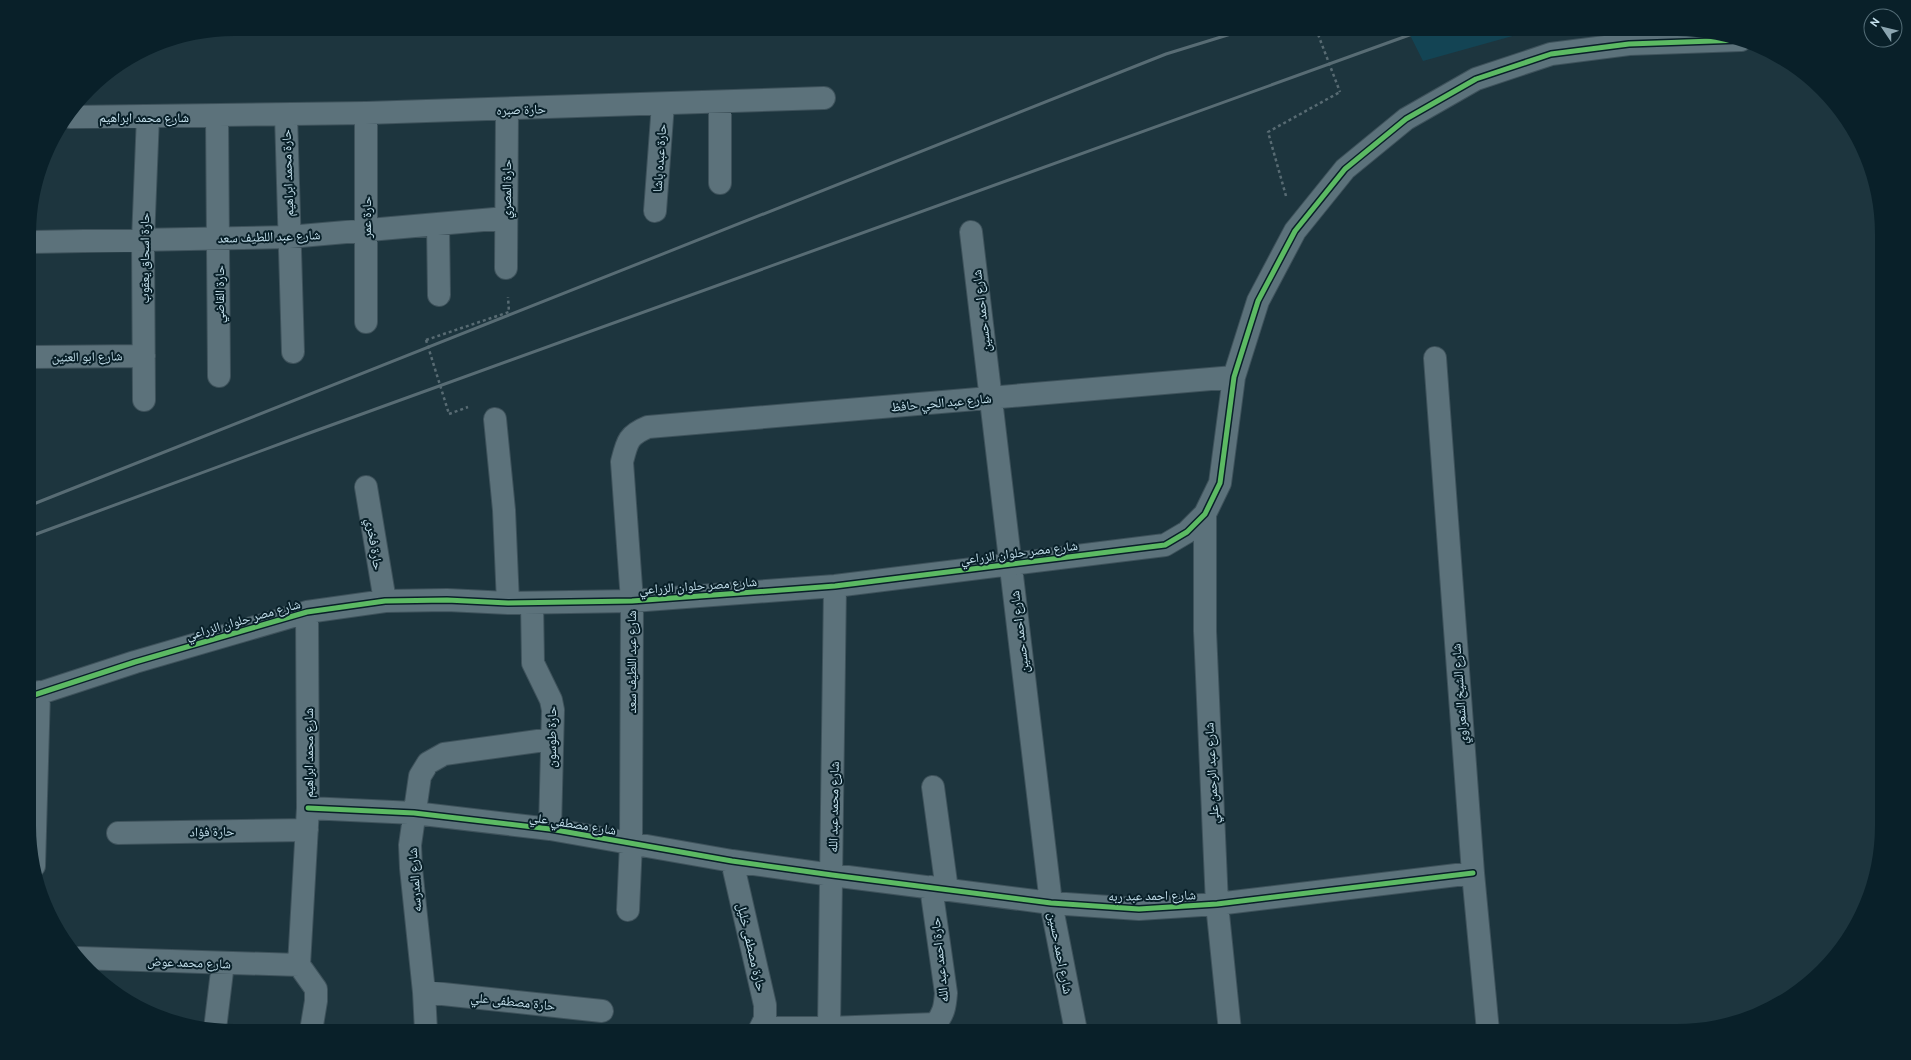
<svg xmlns="http://www.w3.org/2000/svg" width="1911" height="1060" viewBox="0 0 1911 1060" font-family="Overpass,'Noto Naskh Arabic',sans-serif">
<rect width="100%" height="100%" fill="#1d353e"/>
<path fill="#134454" d="M1407 29H1538L1423 61Z"/>
<g fill="none" stroke-linecap="round" stroke-linejoin="round">
<defs>
<path id="minor" d="M720 102V183
M366 113V322
M286 115 293 352
M217 116 219 376
M70 117 366 113 824 98
M655 211 663 104
M438 225 439 295
M971 232 1051 903 1076 1031
M31 242 289 237 506 218
M506 268 507 110
M31 357 144 356
M1435 358 1473 873 1488 1031
M144 400 143 240 148 116
M495 419 504 510 508 603
M366 487 385 601
M1205 514V631L1217 904 1230 1031
M532 603 533 663 551 700 553 710 550 829
M31 696 135 662 307 612 385 601 447 600 508 603 632 601 835 586 1165 545 1187 532 1205 514 1220 483 1234 377 1258 301 1295 231 1345 169 1406 119 1476 79 1551 54 1629 44 1741 40
M933 787 947 890
M308 808 414 813 550 829 732 861 832 875 1051 903 1139 909 1217 904 1473 873
M118 833 307 830
M732 861 765 1005V1019L759 1031
M34 866 39 692
M628 910 631 843 632 601 622 462C627 442 628 435 648 427L1234 377
M79 958 299 965
M299 965 308 808 307 612
M299 965 316 989V1001L311 1031
M424 992 602 1011
M761 1028H829L935 1024C944 1014 945 1006 946 993L931 887
M829 1028 835 586
M215 1029 223 963
M426 1031 424 992 411 868 410 845 420 776 428 763 444 754 552 739"/>
</defs>
<use href="#minor" stroke="#3e525b" stroke-width="24"/>
<path stroke="#586b73" stroke-width="2.5" stroke-dasharray="3 3" stroke-linecap="butt" d="M1286 196 1268 132 1340 92
M426 340 509 312 508 297
M449 414 468 407"/>
<use href="#minor" stroke="#5c727b" stroke-width="22"/>
<path stroke="#586c74" stroke-width="3" d="M31 505 1166 54 1247 29
M31 536 304 435 1426 29"/>
<path stroke="#586b73" stroke-width="2.5" stroke-dasharray="3 3" stroke-linecap="butt" d="M1316 29 1340 92
M426 340 449 414"/>
<defs>
<path id="cycleway" d="M31 696 135 662 307 612 385 601 447 600 508 603 632 601 835 586 1165 545 1187 532 1205 514 1220 483 1234 377 1258 301 1295 231 1345 169 1406 119 1476 79 1551 54 1629 44 1741 40
M308 808 414 813 550 829 732 861 832 875 1051 903 1139 909 1217 904 1473 873"/>
</defs>
<use href="#cycleway" stroke="#092029" stroke-width="8"/>
<use href="#cycleway" stroke="#5cba63" stroke-width="5"/>
</g>
<g text-anchor="middle" stroke-width="4" stroke-linejoin="round" paint-order="stroke">
<g font-size="13" fill="#c6e2ee" stroke="#092029">
<text transform="translate(521 109) rotate(-2)" y="5">حارة صبره</text>
<text x="144" y="122">شارع محمد ابراهيم</text>
<text transform="translate(659 158) rotate(-86)" y="5">حارة عبده باشا</text>
<text transform="translate(287 173) rotate(-92)" y="5">حارة محمد ابراهيم</text>
<text transform="translate(506 189) rotate(-90)" y="5">حارة المصري</text>
<text transform="translate(366 217) rotate(-90)" y="5">حارة عمر</text>
<text transform="translate(269 236) rotate(-2)" y="5">شارع عبد اللطيف سعد</text>
<text transform="translate(144 258) rotate(-90)" y="5">حارة اسحاق يعقوب</text>
<text transform="translate(219 294) rotate(-90)" y="5">حارة القاضي</text>
<text transform="translate(981 311) rotate(-97)" y="5">شارع احمد حسين</text>
<text transform="translate(87 356) rotate(-1)" y="5">شارع ابو العنين</text>
<text transform="translate(941 402) rotate(-5)" y="5">شارع عبد الحي حافظ</text>
<text transform="translate(375 544) rotate(81)" y="5">حارة فخري</text>
<text transform="translate(1019 552) rotate(-7)" y="5">شارع مصر حلوان الزراعي</text>
<text transform="translate(698 585) rotate(-4)" y="5">شارع مصر حلوان الزراعي</text>
<text transform="translate(243 619) rotate(-16)" y="5">شارع مصر حلوان الزراعي</text>
<text transform="translate(1019 632) rotate(-97)" y="5">شارع احمد حسين</text>
<text transform="translate(631 662) rotate(-90)" y="5">شارع عبد اللطيف سعد</text>
<text transform="translate(1459 694) rotate(-94)" y="5">شارع الشيخ الشعراوي</text>
<text transform="translate(551 737) rotate(-90)" y="5">حارة طوسون</text>
<text transform="translate(308 753) rotate(-90)" y="5">شارع محمد ابراهيم</text>
<text transform="translate(1211 773) rotate(-93)" y="5">شارع عبد الرحمن علي</text>
<text transform="translate(833 807) rotate(-89)" y="5">شارع محمد عبد الله</text>
<text transform="translate(573 823) rotate(9)" y="5">شارع مصطفي علي</text>
<text transform="translate(212 831) rotate(-1)" y="5">حارة فؤاد</text>
<text transform="translate(414 880) rotate(-94)" y="5">شارع المدرسه</text>
<text transform="translate(1152 895) rotate(-1)" y="5">شارع احمد عبد ربه</text>
<text transform="translate(752 947) rotate(77)" y="5">حارة مصطفى خليل</text>
<text transform="translate(1061 953) rotate(79)" y="5">شارع احمد حسين</text>
<text transform="translate(939 960) rotate(-96)" y="5">حارة احمد عبد الله</text>
<text transform="translate(189 962) rotate(2)" y="5">شارع محمد عوض</text>
<text transform="translate(513 1001) rotate(6)" y="5">حارة مصطفى علي</text>
</g>
</g>
<path d="M0 0H1911V1060H0ZM234 36H1677A198 198 0 0 1 1875 234V826A198 198 0 0 1 1677 1024H234A198 198 0 0 1 36 826V234A198 198 0 0 1 234 36Z" fill="#092029" fill-rule="evenodd"/>
<g transform="translate(1883 28) rotate(305)"><circle r="19" fill="#092029" stroke="#556e78"/>
<path d="M0-3L7 15L0 10L-7 15Z" fill="#8ba5b0"/>
<text y="-6" font-size="11" font-weight="bold" text-anchor="middle" fill="#c6e2ee">N</text>
</g>
</svg>
